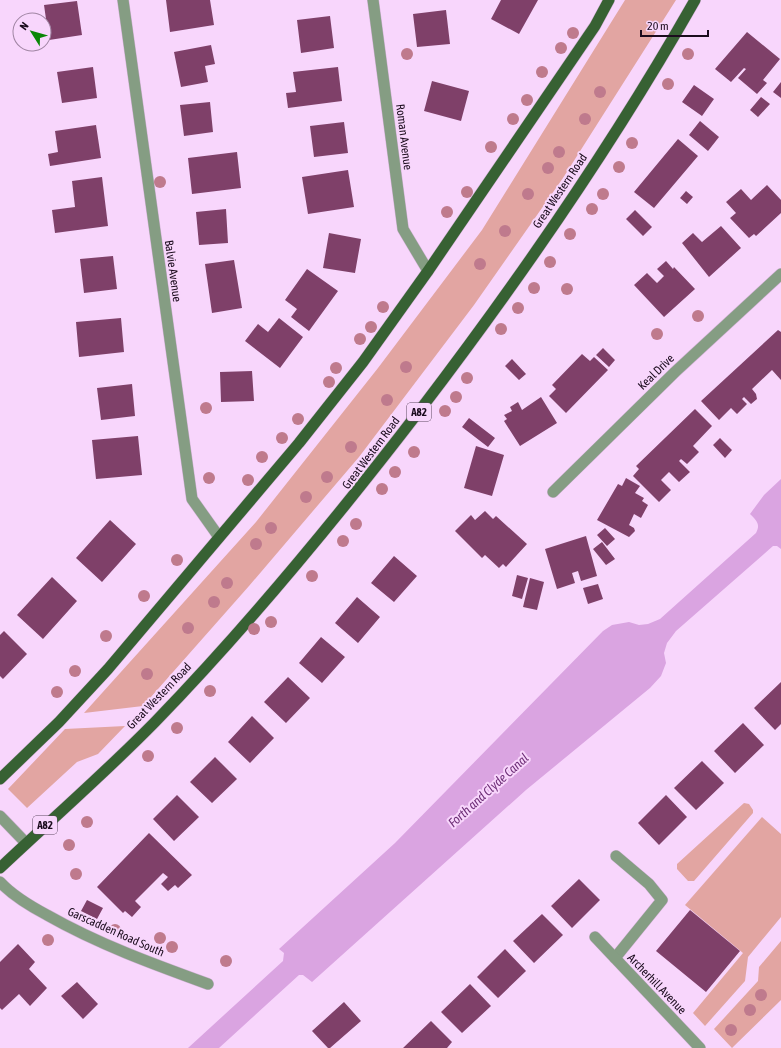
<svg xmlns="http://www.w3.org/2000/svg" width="781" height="1048" viewBox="0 0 781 1048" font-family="'Asap Condensed',sans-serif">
<rect width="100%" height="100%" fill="#f8d6fc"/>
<path fill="#e2a5a2" d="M625 0H676L563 178 474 305 359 457 249 586 143 706 84 713 256 522 378 368 482 230Z
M125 726 98 754 77 762 27 808 8 789 65 729Z
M744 803 749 804 753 810V813L694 881H688L677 869V864Z
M762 817 781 834V917L748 957 745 981 705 1026 693 1013 743 953 685 905Z
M781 941V1000L732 1048 714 1029 758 981 759 967Z"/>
<path fill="#daa4e1" d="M781 479V549L777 546H773L676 631 667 643 664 653 666 663 661 676 650 688 526 790 312 982 303 975H299L219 1048H188L283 961 284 953 279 949 395 843 603 631 612 625 629 622 639 625 648 624 660 619 756 533C761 524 756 520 750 514L764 495Z"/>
<path fill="#7f4069" d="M166 0H210L214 25 170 32Z
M501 0H538L519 34 491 19Z
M77 1 82 35 49 40 44 5Z
M446 10 450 44 417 47 413 14Z
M330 16 334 48 301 53 297 20Z
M747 32 780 59 763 80 767 83 757 94 738 78 746 69 744 68 731 82 715 69Z
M211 45 215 64 205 66 208 82 181 87 174 52Z
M93 67 97 98 62 103 57 72Z
M338 67 342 101 288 108 286 93 296 92 293 72Z
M432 81 469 91 461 121 424 111Z
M781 82V98L773 92Z
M694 85 714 99 702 116 682 102Z
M761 97 770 104 758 117 750 110Z
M210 102 213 132 184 136 180 105Z
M700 121 719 137 708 151 689 135Z
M344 122 348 153 314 157 310 126Z
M96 125 101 158 50 166 48 154 58 152 55 131Z
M678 139 698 156 654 208 634 192Z
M237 152 241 188 192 194 188 158Z
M348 170 354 207 308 214 302 177Z
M102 177 108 226 55 233 52 210 75 207 72 181Z
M767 185 781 200V213L756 236 754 234 749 238 730 218 736 213 726 202 741 189 751 200Z
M686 191 693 197 687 204 680 198Z
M226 209 228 243 199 245 196 212Z
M635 210 652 227 643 236 626 219Z
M721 226 741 248 709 277 682 243 693 233 702 242Z
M329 233 361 239 355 273 323 268Z
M113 256 117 289 84 293 80 259Z
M234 260 242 308 212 313 205 264Z
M666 261 673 269 674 267 695 289 664 317 634 285 647 273 657 283 664 276 657 269Z
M307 269 338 291 309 331 291 317 297 309 285 300Z
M121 318 124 352 79 357 76 322Z
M279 318 303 337 280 368 245 341 258 324 268 332Z
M778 330 781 332V380L772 370 752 389 756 394 757 399 751 404 744 397 742 399 747 404 737 414 731 408 719 420 701 401Z
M603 348 615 360 609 367 596 355Z
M582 354 590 361 594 357 608 370 566 413 549 396 556 389 552 385Z
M512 359 526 374 519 380 505 366Z
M252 371 254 401 221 402 220 372Z
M132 384 135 416 101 420 97 388Z
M541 397 557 423 520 446 504 421 507 419 504 415 512 411 510 407 518 402 522 410Z
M695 409 712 426 693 446 699 452 687 464 681 459 679 461 690 472 679 482 669 472 661 480 671 490 659 502 633 476 639 469 636 466Z
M469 418 495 438 488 447 462 427Z
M138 436 142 475 96 479 92 440Z
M720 438 732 450 725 458 713 445Z
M476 446 504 455 492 496 464 488Z
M626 478 640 486 635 493 644 498 642 501 648 505 641 518 634 514 629 525 634 528 635 531 629 537 597 520 618 484 622 486Z
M485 511 493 519 496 516 527 544 506 567 503 564 499 568 485 555 482 558 455 531 471 515 475 520Z
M110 520 136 544 102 582 76 558Z
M605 528 615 539 607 546 597 535Z
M586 536 597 576 581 581 578 571 572 573 575 583 557 589 545 549Z
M602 542 615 559 606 565 593 549Z
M394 556 417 576 394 602 371 583Z
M517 575 528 578 522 599 512 596Z
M52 577 77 601 43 639 17 615Z
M530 578 544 582 537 610 523 607Z
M598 584 603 599 588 604 583 588Z
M357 597 380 617 358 643 335 623Z
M4 631 27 654 3 679 0 676V635Z
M321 637 345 657 322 683 299 663Z
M288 677 310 698 286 723 264 702Z
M781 682V724L775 730 754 708Z
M252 716 274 738 250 763 228 742Z
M743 723 764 745 735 773 714 751Z
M215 757 237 779 212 803 190 782Z
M702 761 724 783 696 810 674 788Z
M177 795 199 817 174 841 153 819Z
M666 795 687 817 659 845 638 823Z
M149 833 192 875 178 888 175 885 168 891 161 884 168 877 163 873 135 901 141 907 132 917 125 911 123 913 97 887Z
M579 879 600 900 572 928 551 906Z
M87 900 103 908 97 919 81 911Z
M690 910 740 951 706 992 656 951Z
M542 914 563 935 534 963 513 941Z
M18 944 35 962 29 969 47 988 30 1006 19 994 2 1010 0 1008V962Z
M505 949 526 971 498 998 477 977Z
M77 982 98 1004 83 1019 61 996Z
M470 984 491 1006 462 1033 441 1012Z
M344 1002 361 1021 330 1048H328L312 1031Z
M431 1021 452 1042 447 1048H403Z"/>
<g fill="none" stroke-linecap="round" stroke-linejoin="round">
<defs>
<path id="service" d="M615 958 662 900 649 884 616 856"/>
<path id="minor" d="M123 0 192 499 219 537
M373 0 403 229 428 271
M553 492 675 372 781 274
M0 816 26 843
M0 882C13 896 30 906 47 915 98 944 153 964 208 984
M595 937 700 1048"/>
<path id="primary" d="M0 779 59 722 108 669 299 443 363 362 428 271 595 26 609 0
M0 868C52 819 106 772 155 722 250 624 337 518 420 410 520 279 614 143 695 0"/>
</defs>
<use href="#service" stroke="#d0b2d4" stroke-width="12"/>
<use href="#minor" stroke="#d0b2d4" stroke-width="12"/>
<use href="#primary" stroke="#d0b2d4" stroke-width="12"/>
<use href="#service" stroke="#859d83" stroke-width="11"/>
<use href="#minor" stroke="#859d83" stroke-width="11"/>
<use href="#primary" stroke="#376133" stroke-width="11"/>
</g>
<g fill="#bf7a8d">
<circle cx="573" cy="33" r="6"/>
<circle cx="561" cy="48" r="6"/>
<circle cx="407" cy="54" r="6"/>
<circle cx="688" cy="54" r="6"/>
<circle cx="542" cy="72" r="6"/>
<circle cx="668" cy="84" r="6"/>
<circle cx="600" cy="92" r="6"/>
<circle cx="527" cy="100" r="6"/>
<circle cx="513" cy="119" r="6"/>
<circle cx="585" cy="119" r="6"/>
<circle cx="632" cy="143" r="6"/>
<circle cx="491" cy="147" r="6"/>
<circle cx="559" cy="152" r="6"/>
<circle cx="619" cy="167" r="6"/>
<circle cx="548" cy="168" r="6"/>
<circle cx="160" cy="182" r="6"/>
<circle cx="467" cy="192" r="6"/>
<circle cx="528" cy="194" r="6"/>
<circle cx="603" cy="194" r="6"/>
<circle cx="592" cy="209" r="6"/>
<circle cx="447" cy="212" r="6"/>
<circle cx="505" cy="231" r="6"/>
<circle cx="570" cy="234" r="6"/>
<circle cx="550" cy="262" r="6"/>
<circle cx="480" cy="264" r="6"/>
<circle cx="534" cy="288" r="6"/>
<circle cx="567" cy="289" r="6"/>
<circle cx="383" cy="307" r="6"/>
<circle cx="518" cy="308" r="6"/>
<circle cx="698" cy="316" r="6"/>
<circle cx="371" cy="327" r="6"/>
<circle cx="501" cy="329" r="6"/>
<circle cx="657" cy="334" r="6"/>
<circle cx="360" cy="339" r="6"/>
<circle cx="406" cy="367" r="6"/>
<circle cx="336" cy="368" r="6"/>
<circle cx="467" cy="378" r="6"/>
<circle cx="329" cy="382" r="6"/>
<circle cx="456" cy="397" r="6"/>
<circle cx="387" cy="400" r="6"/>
<circle cx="206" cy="408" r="6"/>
<circle cx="445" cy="411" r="6"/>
<circle cx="298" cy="419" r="6"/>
<circle cx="282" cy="438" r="6"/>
<circle cx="351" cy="447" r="6"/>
<circle cx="414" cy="452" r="6"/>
<circle cx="262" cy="457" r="6"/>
<circle cx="395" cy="472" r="6"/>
<circle cx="327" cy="477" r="6"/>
<circle cx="209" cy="478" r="6"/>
<circle cx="248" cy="480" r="6"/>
<circle cx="382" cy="489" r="6"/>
<circle cx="306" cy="497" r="6"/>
<circle cx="356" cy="524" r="6"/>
<circle cx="271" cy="528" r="6"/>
<circle cx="343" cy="541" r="6"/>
<circle cx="256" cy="544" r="6"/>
<circle cx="177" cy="560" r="6"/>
<circle cx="312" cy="576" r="6"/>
<circle cx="227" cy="583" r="6"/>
<circle cx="144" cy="596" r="6"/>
<circle cx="214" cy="602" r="6"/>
<circle cx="271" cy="622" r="6"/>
<circle cx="188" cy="628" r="6"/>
<circle cx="254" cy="629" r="6"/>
<circle cx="106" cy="636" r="6"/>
<circle cx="75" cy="671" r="6"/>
<circle cx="147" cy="674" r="6"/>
<circle cx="210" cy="691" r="6"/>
<circle cx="57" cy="692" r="6"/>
<circle cx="177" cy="728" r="6"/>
<circle cx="148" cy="756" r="6"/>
<circle cx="87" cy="822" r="6"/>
<circle cx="69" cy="845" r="6"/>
<circle cx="76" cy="874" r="6"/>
<circle cx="115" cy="930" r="6"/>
<circle cx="160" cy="938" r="6"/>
<circle cx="48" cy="940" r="6"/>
<circle cx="172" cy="947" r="6"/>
<circle cx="226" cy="961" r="6"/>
<circle cx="761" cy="995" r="6"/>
<circle cx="750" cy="1010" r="6"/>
<circle cx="731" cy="1030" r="6"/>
</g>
<g text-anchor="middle" stroke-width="4" stroke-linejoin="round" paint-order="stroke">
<g fill="#f8d6fc" stroke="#5d4960" stroke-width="1">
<rect x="407" y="403" width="24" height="18" rx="3"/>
<rect x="33" y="816" width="24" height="18" rx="3"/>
</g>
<g font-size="11" font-weight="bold" fill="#1b0c1d">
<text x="419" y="416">A82</text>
<text x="45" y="829">A82</text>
</g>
<g font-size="12" fill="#1b0c1d" stroke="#f8d6fc">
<text transform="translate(404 137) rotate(83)" y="4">Roman Avenue</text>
<text transform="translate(560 191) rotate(-56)" y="4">Great Western Road</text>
<text transform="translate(173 271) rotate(82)" y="4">Balvie Avenue</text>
<text transform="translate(656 372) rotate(-44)" y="4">Keal Drive</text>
<text transform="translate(371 453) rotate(-53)" y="4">Great Western Road</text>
<text transform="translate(159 696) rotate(-46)" y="4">Great Western Road</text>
<text transform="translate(116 932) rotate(24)" y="4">Garscadden Road South</text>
<text transform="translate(657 984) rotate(46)" y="4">Archerhill Avenue</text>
</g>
<g font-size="13" font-style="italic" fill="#6e2f77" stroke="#f8d6fc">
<text transform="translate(488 790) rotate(-42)" y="5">Forth and Clyde Canal</text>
</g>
</g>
<g transform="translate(32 32) rotate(307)"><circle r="19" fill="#f8d6fc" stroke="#a085a3"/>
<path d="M0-3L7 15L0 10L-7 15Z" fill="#0a8606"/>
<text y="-6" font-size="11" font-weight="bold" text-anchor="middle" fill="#1b0c1d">N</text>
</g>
<path d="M641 30v6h67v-6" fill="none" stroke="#1b0c1d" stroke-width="2"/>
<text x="647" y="30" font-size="12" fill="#1b0c1d" stroke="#f8d6fc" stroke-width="3" paint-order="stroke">20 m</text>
</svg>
